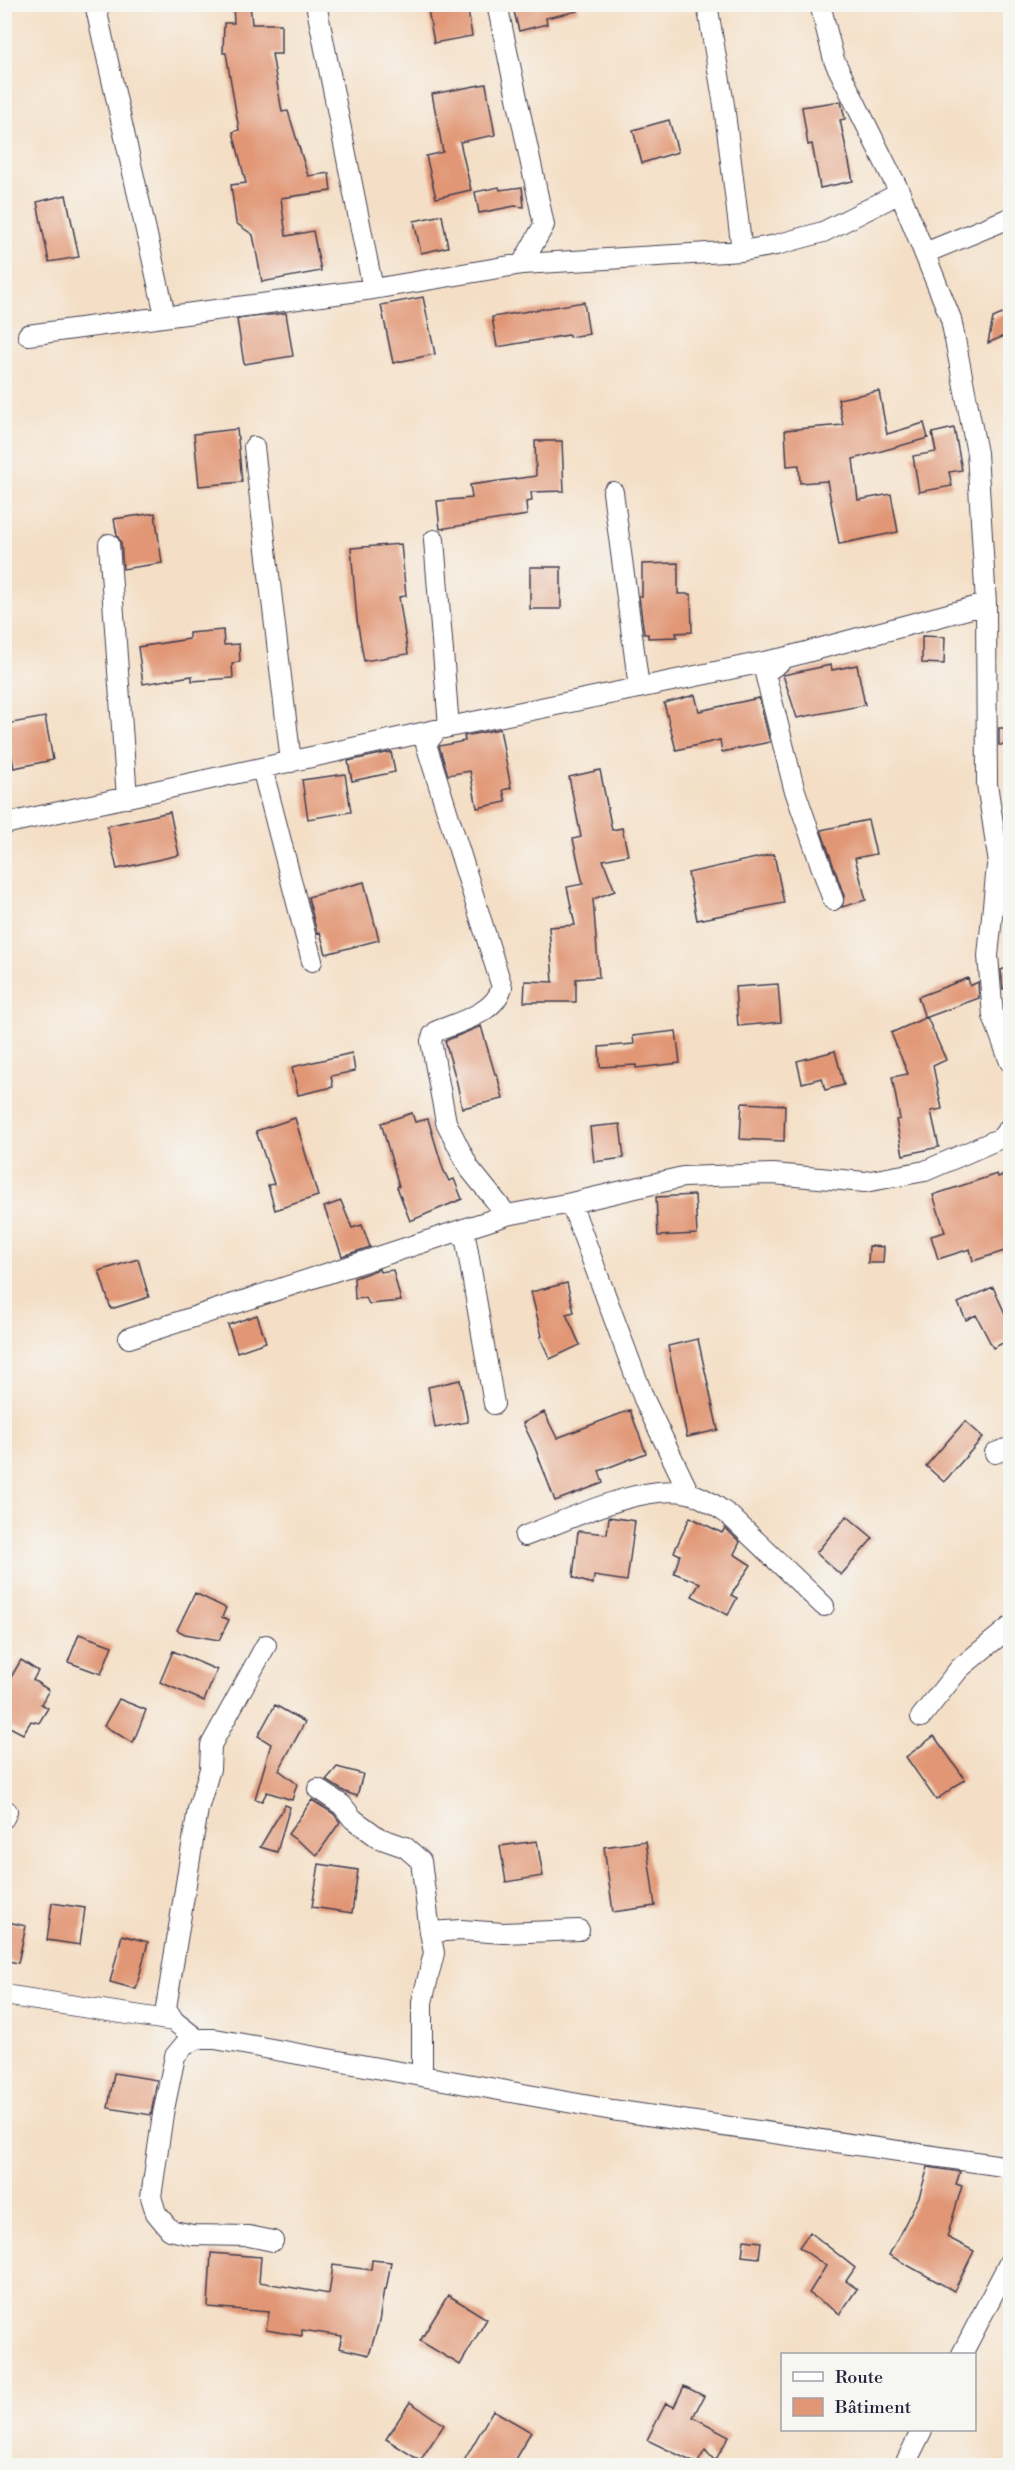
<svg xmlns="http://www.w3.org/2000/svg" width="1015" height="2470" viewBox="0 0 1015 2470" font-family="'Libre Bodoni',serif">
<rect width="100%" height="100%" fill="#f6f6f2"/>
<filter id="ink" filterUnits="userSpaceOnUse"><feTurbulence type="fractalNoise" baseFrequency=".0167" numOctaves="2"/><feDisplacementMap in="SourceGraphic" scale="12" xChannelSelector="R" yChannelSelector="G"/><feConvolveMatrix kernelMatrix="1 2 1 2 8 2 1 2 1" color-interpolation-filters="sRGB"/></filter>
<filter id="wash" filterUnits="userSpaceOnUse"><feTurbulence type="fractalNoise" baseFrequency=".008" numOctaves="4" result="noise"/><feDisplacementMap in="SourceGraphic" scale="24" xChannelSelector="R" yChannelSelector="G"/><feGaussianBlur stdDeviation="1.35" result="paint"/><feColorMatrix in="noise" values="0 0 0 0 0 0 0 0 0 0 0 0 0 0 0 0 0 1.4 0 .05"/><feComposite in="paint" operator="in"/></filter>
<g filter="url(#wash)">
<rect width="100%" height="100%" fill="#f4dfc6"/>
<g id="blocks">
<path fill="#e19675" d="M233 4H250L252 24H281V54H272L282 112 288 111 308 176 329 173 331 191 281 198 286 236 313 231 321 271 262 282 253 235 236 223 231 185 246 183 233 132 239 130 226 53H223L224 23H234Z
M427 4H467L472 36 434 43Z
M512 4H577L578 11 546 18 547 24 519 31Z
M486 84 495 135 460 142 471 190 436 198 426 156 443 152 432 94Z
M841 101 845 119 840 120 853 181 820 188 812 144 808 145 802 107Z
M669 120 678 152 642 163 633 130Z
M499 187 500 190 522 187 524 207 515 206 479 213 475 192Z
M66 195 79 257 49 262 37 202Z
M442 215 448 247 421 253 414 221Z
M423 297 435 354 393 363 381 305Z
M584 302 589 334 569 337V335L497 347 492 317Z
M1011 310V333L988 343 993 318Z
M286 313 293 356 244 364 237 319Z
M879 391 887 434 924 423 928 438 853 459 858 500 891 494 898 532 839 544 827 481 800 483 799 465 787 466 785 430 843 425 838 399Z
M954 428 962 470 949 472 952 486 919 492 913 456 936 452 932 433Z
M237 429 242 482 199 486 194 434Z
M535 441H562L564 491 531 492 532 501 526 502 527 515 440 529 437 501 472 498 470 485 536 476Z
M155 513 162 563 123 569 121 543 117 535 114 519Z
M401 544 406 596 399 597 408 654 364 661 357 620 351 548Z
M678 563V594H691L692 632 676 633 677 637 648 638V634H644L639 596H642V564Z
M530 567H561V609H530Z
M223 630 224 645 239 644 240 661 232 664 233 678 192 681V676L143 684 138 647 189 639V633Z
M922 636 945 637 944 664 922 663Z
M831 665 832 670 857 665 865 705 797 718 783 675Z
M695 695 699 711 759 698 770 742 722 752 720 740 676 750 664 703Z
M45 717 53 760 14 768 6 724Z
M999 728H1011V745H999Z
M500 729 511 788 503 790 506 802 477 808 470 771 448 775 439 746 465 741 464 736Z
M391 752 395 772 352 781 348 761Z
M600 770 612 830 622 828 628 855 603 860 615 891 593 899 599 977 576 979V1002H524L525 981 553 982 549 927 575 925 567 887 583 884 573 839 581 837 569 777Z
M345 774 351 812 308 819 302 780Z
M170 812 179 855 117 869 107 826Z
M868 820 876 854 855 858 866 900 842 907 844 896 821 830Z
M774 854 784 903 697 920 688 873Z
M364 882 379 940 326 954 320 932 317 933 308 897Z
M1011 966V986L1003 989 1001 970Z
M968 978 970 986 978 982 979 998 925 1018 918 997Z
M778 984 781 1022 738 1026 735 987Z
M927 1017 946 1060 933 1066 942 1109 931 1111 939 1147 903 1155 896 1120 900 1119 892 1077 908 1074 891 1033Z
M481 1026 495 1074H497L503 1099 462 1108 457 1083 445 1041Z
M676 1031 680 1063 636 1068V1065L600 1067 599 1047 634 1044 633 1036Z
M835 1051 844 1085 825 1090 822 1078 802 1083 797 1061Z
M352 1053 355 1071 331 1076 333 1087 298 1095 292 1067Z
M742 1103 785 1105 784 1141 740 1139Z
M412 1113 415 1122 428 1119 443 1169 449 1181 454 1179 462 1199 410 1221 397 1187 399 1186 381 1123Z
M295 1118 318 1196 275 1210 268 1185 274 1184 256 1131Z
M620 1124 624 1158 594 1162 590 1127Z
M1011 1172V1249L973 1261 970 1249 938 1259 931 1236 945 1232 933 1195 997 1174 998 1177Z
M695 1195 697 1234 658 1236 656 1197Z
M341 1201 352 1228 362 1225 370 1247 342 1256 324 1207Z
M869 1246 884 1247 883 1263H868Z
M138 1259 149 1297 111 1309 99 1271Z
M379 1269 380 1272 393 1270 401 1301 369 1304 366 1298 355 1299 354 1278Z
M567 1283 574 1312 566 1314 580 1345 550 1359 540 1337 542 1336 531 1292Z
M993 1287 1011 1327V1339L993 1348 976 1315 966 1320 958 1303Z
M257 1315 266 1342 237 1352 228 1325Z
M698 1339 718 1430 687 1437 668 1346Z
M460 1380 468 1422 435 1428 428 1387Z
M630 1410 646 1453 599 1471 603 1483 555 1501 535 1448 523 1423 544 1412 557 1438Z
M965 1421 983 1437 944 1482 926 1466Z
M847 1516 873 1538 841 1575 816 1553Z
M609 1517 635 1521 627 1581 594 1576 593 1584 579 1580 573 1577 578 1531 607 1534Z
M690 1517 722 1533 725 1528 740 1542 734 1554 751 1565 731 1595 737 1598 728 1615 692 1596 700 1583 674 1573 680 1555 674 1552Z
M195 1593 226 1608 222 1617 229 1620 219 1640 185 1634 177 1630Z
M79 1634 112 1646 101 1674 68 1662Z
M173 1651 217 1670 204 1701 160 1682Z
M21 1660 38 1671 33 1680 49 1690 41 1704 48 1708 39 1723 31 1721 23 1734 4 1724V1689Z
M119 1699 146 1710 133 1743 104 1726Z
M275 1705 305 1722 279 1770 297 1784 292 1800 267 1792 262 1801 255 1799 271 1744 258 1736Z
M934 1736 965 1779 936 1800 906 1757Z
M337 1767 363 1774 357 1796 345 1792 326 1780Z
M312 1800 334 1814 340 1822 317 1855 288 1834Z
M285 1805 290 1807 277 1852 260 1847Z
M537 1841 543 1876 506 1882 500 1846Z
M646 1841 655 1906 613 1912 604 1847Z
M319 1864 358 1870 352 1913 312 1907Z
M52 1903 85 1908 80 1945 47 1940Z
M4 1921 26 1926 18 1963 4 1960Z
M122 1935 148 1942 136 1989 110 1982Z
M114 2073 157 2080 151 2115 108 2108Z
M928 2167 960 2172 956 2184 962 2186 947 2237 974 2251 954 2291 889 2255 919 2197Z
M810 2232 855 2268 846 2281 857 2289 840 2314 809 2293 826 2266 799 2247Z
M744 2240 761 2242 759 2258 742 2256Z
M211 2253 261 2257 259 2282 329 2294 333 2265 371 2270 372 2260 391 2262 386 2290 384 2289 379 2322 369 2355 339 2348 342 2336 302 2330V2336L266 2330 269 2312 208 2307Z
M448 2295 487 2319 460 2365 420 2341Z
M684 2386 704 2396 693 2417 729 2436 715 2461 705 2450 697 2464 647 2440 666 2403 674 2407Z
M410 2402 444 2425 420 2461 386 2439Z
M493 2410 531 2432 511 2466H461Z"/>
</g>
</g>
<g filter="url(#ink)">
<use href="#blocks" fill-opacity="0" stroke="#423e50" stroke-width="1.5"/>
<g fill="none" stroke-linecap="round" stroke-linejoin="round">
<defs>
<path id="minor" d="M95 4 165 315
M316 4 373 289
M497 4 544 225 522 264
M707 4 724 105 742 251
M820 4 834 60 900 193 951 319 977 453 986 604 987 784 998 857 1010 895
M925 253 1010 218
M28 335 373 289 522 264 742 251 776 245 823 232 900 193
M254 447 291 762
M613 492 639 688
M434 540 449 727
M109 544 127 798
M783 660 765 673 794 788 833 900
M437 730 426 744 502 987C494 1014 461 1021 437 1031L433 1035 431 1041 446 1122 469 1168 507 1215
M262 768 312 961
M4 824 449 727 788 657 986 604
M997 866 988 956 993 1016 1010 1062
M571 1203 644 1399 689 1493
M464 1229 494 1404
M129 1338 507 1215 571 1203 683 1177 773 1174 865 1182 925 1171 1001 1138 1010 1127
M995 1453 1006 1449H1010
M525 1536C568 1520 642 1483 688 1493 703 1496 717 1507 729 1515L824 1606
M921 1717 960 1668 1010 1627
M318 1789 342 1805 353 1819 379 1838 405 1847 421 1861 430 1932
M4 1818 7 1811
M4 1995 174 2021
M197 2039 174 2021 166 2008 198 1809 210 1769 211 1745 266 1645
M422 2076V2002L434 1953 430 1932 461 1930 503 1933 579 1930
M273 2241 249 2236 192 2235 170 2230 156 2213 151 2197 163 2114 175 2056 185 2044 197 2039H215L612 2110 1010 2167
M962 2354 1010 2261
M904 2466 922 2430"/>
</defs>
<use href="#minor" stroke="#423e50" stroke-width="22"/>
<use href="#minor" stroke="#fff" stroke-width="20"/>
</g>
</g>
<rect width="1015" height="2470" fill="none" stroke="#f6f6f2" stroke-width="24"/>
<rect x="781" y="2353" width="195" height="78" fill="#f6f6f2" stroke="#a1a1a9" stroke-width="1.5"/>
<rect x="793" y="2372" width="30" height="9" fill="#ffffff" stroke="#a1a1a9" stroke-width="1.5"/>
<text x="835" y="2383" font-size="18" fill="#22223b">Route</text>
<rect x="793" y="2398" width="30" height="18" fill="#e19675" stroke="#a1a1a9" stroke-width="1.5"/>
<text x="835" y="2413" font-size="18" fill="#22223b">Bâtiment</text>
</svg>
